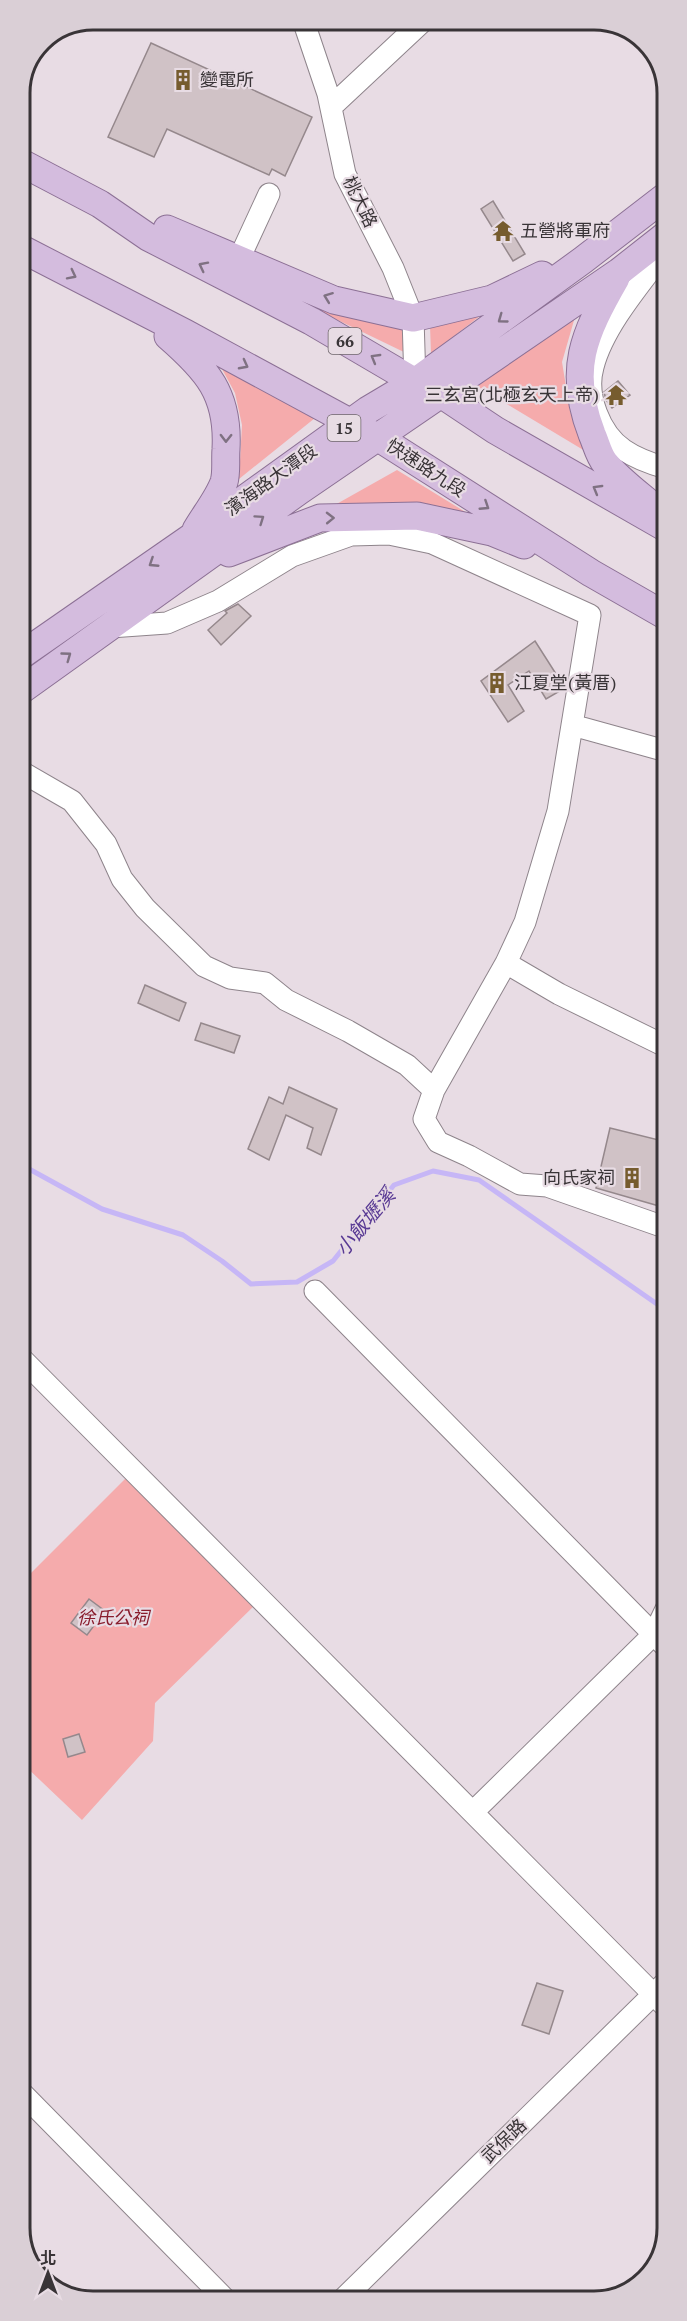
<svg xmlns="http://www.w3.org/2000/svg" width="687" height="2321" viewBox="0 0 687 2321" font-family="'PT Serif','Noto Sans TC',serif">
<rect width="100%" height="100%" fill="#e8dce4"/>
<path fill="#f5abac" d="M261 283 400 323 408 354Z
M579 303 562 362 570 411 585 451 475 385Z
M489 309 431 354 430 325Z
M222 369 315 418 239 479 242 425 235 393Z
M397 470 467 513 333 506Z
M130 1474 258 1602 155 1703 153 1741 82 1820 21 1762V1583Z"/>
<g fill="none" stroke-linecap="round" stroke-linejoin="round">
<path stroke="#c6b6f6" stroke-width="5" d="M20 1164 102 1209 183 1235 222 1261 251 1284 297 1282 333 1261 394 1185 433 1171 479 1180 667 1311"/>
</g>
<path fill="#d0c2c6" stroke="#95888c" stroke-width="1.5" d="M151 43 312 117 285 176 272 169 269 175 167 129 154 157 108 137Z
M493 201 525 254 513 261 481 209Z
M618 381 630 395 612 408 606 400 604 392Z
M238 604 251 616 221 645 208 630 227 613 225 611Z
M535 641 565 688 546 699 529 671 508 685 524 711 508 722 481 681Z
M145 985 186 1003 179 1021 138 1003Z
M201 1023 240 1036 234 1053 195 1040Z
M289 1087 337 1109 321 1155 307 1148 313 1128 286 1115 269 1160 248 1149 269 1097 283 1104Z
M610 1128 667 1142V1167L659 1206 596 1188Z
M89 1599 105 1611 87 1635 71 1623Z
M79 1734 85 1752 68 1757 63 1739Z
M537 1983 563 1991 549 2034 522 2025Z"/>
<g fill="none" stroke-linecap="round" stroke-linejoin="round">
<defs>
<path id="minor" d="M303 20 328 94 345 174 393 268 413 318 415 382
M331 107 424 20
M666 250C641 283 603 327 593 367 585 395 600 434 624 450 637 459 652 464 666 468
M239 259 269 194
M110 627 167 623 218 601 292 556 351 535 389 534 432 543 590 615 558 811 525 922 506 963 434 1090 424 1119 438 1142 469 1156 520 1184 547 1186 667 1228
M572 725 666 751
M20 771 72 801 106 844 122 879 145 908 204 966 230 978 265 983 286 1000 348 1031 407 1065 434 1090
M506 963 559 994 667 1047
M315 1291 667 1648
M20 1357 667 2008
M474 1811 654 1634 667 1607
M21 2092 227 2301
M341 2301 667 1981"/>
<path id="major" d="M20 162 100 204 148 237 311 321 415 382 441 394 495 430 666 528
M167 229 334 300 413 318 492 299 542 275
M20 248 185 333 379 438 591 573 666 616
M616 278C584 334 567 370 592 434 596 443 599 456 605 463 619 480 640 495 657 510
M168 336C207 370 229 394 226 449 225 459 227 472 224 482 219 497 204 516 196 530
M229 553 320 518 417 516 492 532 524 545
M20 656 193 536 368 410 415 382 583 260 666 196
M20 691 299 491 619 272 666 235"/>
</defs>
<use href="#minor" stroke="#8e848b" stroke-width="23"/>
<use href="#major" stroke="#8c7095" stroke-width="29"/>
<use href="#minor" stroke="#fff" stroke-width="21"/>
<use href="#major" stroke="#d4bcde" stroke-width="27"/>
</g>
<defs><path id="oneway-chevron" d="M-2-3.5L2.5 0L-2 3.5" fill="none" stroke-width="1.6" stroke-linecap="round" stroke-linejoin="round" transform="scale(1.5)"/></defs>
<g stroke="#7f7182">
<use href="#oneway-chevron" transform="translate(203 266) rotate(-153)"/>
<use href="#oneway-chevron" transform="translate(72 275) rotate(27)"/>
<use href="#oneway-chevron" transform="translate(328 297) rotate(-159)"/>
<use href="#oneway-chevron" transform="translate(502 319) rotate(144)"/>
<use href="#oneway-chevron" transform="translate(375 358) rotate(-150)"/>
<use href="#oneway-chevron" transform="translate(244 365) rotate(28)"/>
<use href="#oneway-chevron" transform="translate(226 438) rotate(91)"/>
<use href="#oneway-chevron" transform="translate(597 489) rotate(-150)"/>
<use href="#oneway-chevron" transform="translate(485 506) rotate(33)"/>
<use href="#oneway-chevron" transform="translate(330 518) rotate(-1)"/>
<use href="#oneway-chevron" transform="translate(260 519) rotate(-35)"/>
<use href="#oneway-chevron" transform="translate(153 563) rotate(147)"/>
<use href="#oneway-chevron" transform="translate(67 656) rotate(-36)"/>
</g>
<defs>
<symbol id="building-bare" viewBox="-9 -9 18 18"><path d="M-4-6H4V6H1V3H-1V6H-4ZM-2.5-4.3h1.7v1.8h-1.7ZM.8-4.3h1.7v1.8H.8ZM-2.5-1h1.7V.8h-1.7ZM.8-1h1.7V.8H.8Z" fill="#765c2e" stroke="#e8dce4" stroke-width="2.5" paint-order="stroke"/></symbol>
<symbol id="temple-bare" viewBox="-9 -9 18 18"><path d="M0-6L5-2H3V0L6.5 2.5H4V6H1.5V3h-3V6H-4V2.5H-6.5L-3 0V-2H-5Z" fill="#765c2e" stroke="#e8dce4" stroke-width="2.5" paint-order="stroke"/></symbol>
</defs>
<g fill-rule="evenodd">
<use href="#building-bare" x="168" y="65" width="30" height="30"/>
<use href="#temple-bare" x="488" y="216" width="30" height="30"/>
<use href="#temple-bare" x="601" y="380" width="30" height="30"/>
<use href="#building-bare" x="482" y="668" width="30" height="30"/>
<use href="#building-bare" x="617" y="1163" width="30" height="30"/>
</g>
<g text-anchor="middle" stroke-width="4.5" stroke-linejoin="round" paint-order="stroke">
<g fill="#e8dce4" stroke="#6e666b" stroke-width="1.5">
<rect x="328.5" y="328" width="33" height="26" rx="4.5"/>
<rect x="327.5" y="415" width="33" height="26" rx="4.5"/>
</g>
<g font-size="16" font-weight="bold" fill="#393437">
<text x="345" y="347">66</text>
<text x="344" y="434">15</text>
</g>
<g font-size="18" fill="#393437" stroke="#e8dce4" text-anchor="start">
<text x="200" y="86">變電所</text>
<text x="520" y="237">五營將軍府</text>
<text x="599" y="401" text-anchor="end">三玄宮(北極玄天上帝)</text>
<text x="514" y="689">江夏堂(黃厝)</text>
<text x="615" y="1184" text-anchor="end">向氏家祠</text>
</g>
<g font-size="18" fill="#393437" stroke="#e8dce4">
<text transform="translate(360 202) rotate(64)" y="6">桃大路</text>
<text transform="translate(426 468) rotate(33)" y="6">快速路九段</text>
<text transform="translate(271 480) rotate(-36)" y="6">濱海路大潭段</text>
<text transform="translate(504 2141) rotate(-44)" y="6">武保路</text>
</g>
<g font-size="18" font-style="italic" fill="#891d2d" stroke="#e8dce4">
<text x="113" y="1624">徐氏公祠</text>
</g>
<g font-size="20" font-style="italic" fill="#593a94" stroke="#e8dce4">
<text transform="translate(365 1222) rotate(-50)" y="7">小飯壢溪</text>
</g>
</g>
<path d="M0 0H687V2321H0ZM93 30H594A63 63 0 0 1 657 93V2228A63 63 0 0 1 594 2291H93A63 63 0 0 1 30 2228V93A63 63 0 0 1 93 30Z" fill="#dacfd6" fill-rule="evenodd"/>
<path fill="none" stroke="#393437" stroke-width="3" d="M93 30H594A63 63 0 0 1 657 93V2228A63 63 0 0 1 594 2291H93A63 63 0 0 1 30 2228V93A63 63 0 0 1 93 30Z"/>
<g transform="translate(48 2273)" stroke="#e8dce4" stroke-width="4.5" paint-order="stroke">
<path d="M0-4.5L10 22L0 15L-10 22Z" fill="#393437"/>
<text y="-9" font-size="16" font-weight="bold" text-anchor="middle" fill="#393437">北</text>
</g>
</svg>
